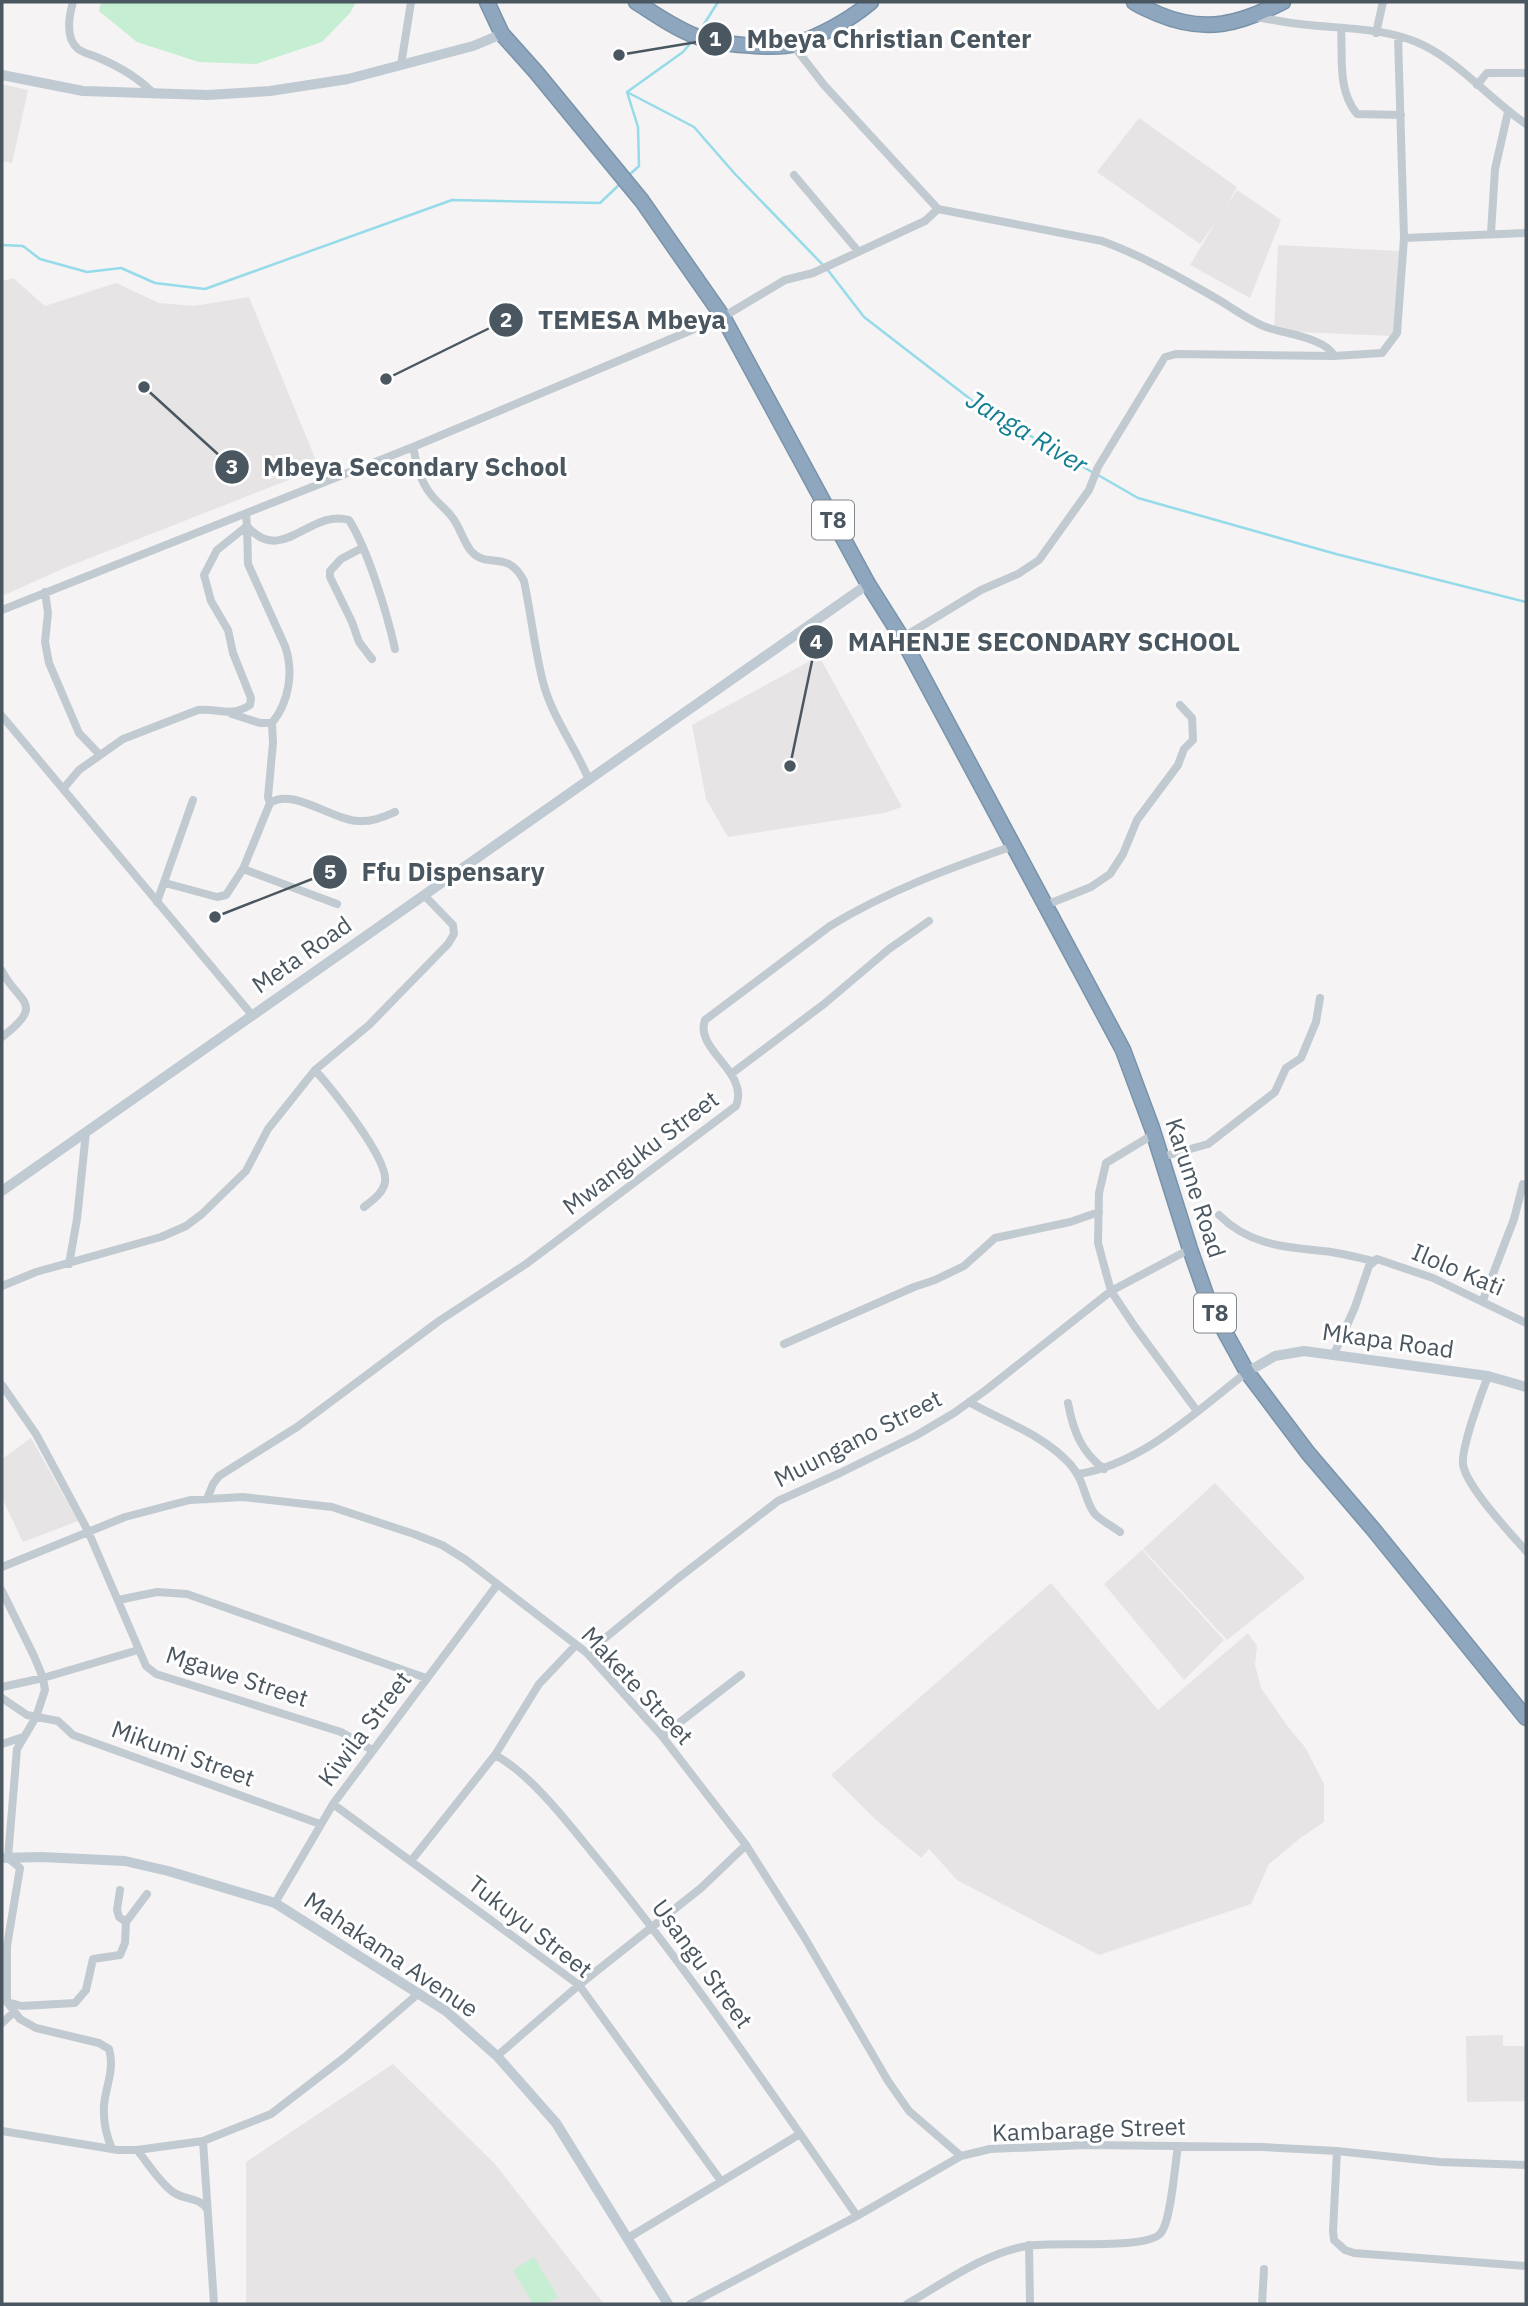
<svg xmlns="http://www.w3.org/2000/svg" width="1528" height="2306" viewBox="0 0 1528 2306" font-family="'IBM Plex Sans',sans-serif">
<rect width="100%" height="100%" fill="#f5f3f3"/>
<path fill="#e6e4e5" d="M2 84 28 90 12 163 2 161Z
M1139 118 1237 187 1226 207 1237 190 1281 220 1250 298 1190 265 1216 222 1200 244 1097 172Z
M1278 245 1399 251 1394 336 1274 331Z
M13 278 45 306 116 283 159 303 194 306 249 297 319 468 67 567 2 596V281Z
M819 656 902 807 884 813 728 837 706 799 692 725Z
M31 1438 78 1521 23 1542 2 1498V1459Z
M1215 1483 1305 1578 1227 1640 1143 1549Z
M1142 1550 1224 1640 1184 1680 1104 1584Z
M1051 1583 1158 1710 1248 1633 1257 1646 1255 1665 1261 1688 1288 1727 1305 1747 1324 1784V1822L1299 1839 1269 1864 1251 1904 1099 1955 957 1880 929 1849 921 1858 875 1819 831 1775Z
M1503 2035V2046H1526V2101L1467 2102 1466 2036Z
M393 2064 495 2164 604 2304H246V2162Z"/>
<path fill="#c5eed3" d="M101 2H356L350 13 322 42 256 64 199 62 137 42 99 11Z
M534 2257 558 2297 545 2304H533L513 2270Z"/>
<g fill="none" stroke-linecap="round" stroke-linejoin="round">
<path stroke="#95dbe9" stroke-width="2.5" d="M699 32 718 2
M627 92 694 127 735 174 823 265
M627 92 638 127 639 166 628 176
M627 92 683 52 693 40
M2 245 23 246 40 259 87 272 121 268 155 283 205 289 452 200 600 203 621 183
M827 269 864 317 978 405 1092 472
M1098 475 1138 498 1336 554 1526 602"/>
<defs>
<path id="highway" d="M487 2 502 34 536 72 642 201 723 317 868 584 902 638 1123 1050 1152 1128 1190 1249 1209 1303 1247 1372 1308 1453 1373 1529 1526 1718
M636 2C655 14 676 29 698 37 716 44 777 50 795 44 821 36 851 19 871 2
M1134 2C1141 7 1150 10 1158 14 1206 34 1239 24 1283 2"/>
</defs>
<use href="#highway" stroke="#7993aa" stroke-width="17"/>
<path stroke="#c2cad1" stroke-width="8" d="M73 2C69 16 65 38 78 49 83 53 93 55 99 58 120 67 138 77 154 94
M1256 17C1274 20 1292 24 1309 25 1347 29 1390 28 1425 46 1462 65 1491 100 1526 124
M1341 28C1343 57 1337 90 1357 114L1401 115
M1376 33 1383 2
M793 45 824 85 938 209 1102 241C1143 256 1181 278 1219 300 1234 309 1250 321 1266 327 1285 334 1326 338 1334 356L1382 353 1397 333 1404 238 1398 36
M401 65 411 2
M1477 85 1487 73H1526
M794 175 858 251
M1491 233 1495 169 1508 112
M1404 238 1526 233
M413 447C417 466 420 482 433 497 439 504 447 510 452 517 460 527 463 541 471 551 487 570 507 548 524 581 531 614 535 651 543 682 552 717 575 746 589 780
M247 526C282 567 310 508 349 520 368 550 387 613 395 649
M362 548 341 559 330 571V577L352 622 359 642 372 659
M45 592 48 613 45 642 49 663 79 733 99 754
M2 610 413 447 723 317 785 280 813 273 925 221 938 209
M902 638 981 590 1018 574 1039 560 1089 490 1098 467 1165 357 1176 354 1334 356
M232 714 260 723H272C289 702 294 672 285 646L248 564 247 526
M2 716 252 1015
M63 789 79 770 123 739 198 710C219 708 230 718 250 705L251 698 233 653 228 630 211 601 204 575 217 550 247 526 246 514
M270 803 268 797 273 743 272 723
M243 869 337 904
M165 883 217 897 226 895 243 869 270 803C292 787 332 820 358 821 372 822 383 817 395 812
M157 902 193 800
M1046 905 1091 887 1110 874 1123 854 1137 820 1178 765 1184 749 1193 740 1192 718 1180 705
M2 971C18 1003 47 1003 2 1037
M315 1070C331 1088 389 1159 385 1182 383 1193 373 1200 364 1207
M731 1074 824 1004 889 949 929 921
M1154 1134 1106 1163 1099 1193 1098 1243 1111 1291 1135 1327 1197 1411
M1162 1157 1208 1144 1275 1092 1286 1068 1301 1058 1316 1022 1320 998
M1219 1215C1251 1247 1289 1247 1331 1252 1345 1254 1360 1258 1374 1261
M69 1264 77 1219 86 1132
M2 1286 36 1272 161 1237 186 1226 202 1214 246 1171 268 1129 315 1070 369 1025 448 944 454 934 453 925 424 895
M1483 1300 1514 1219 1523 1184
M784 1344 914 1287 935 1280 964 1266 995 1238 1070 1222 1099 1212
M1334 1354 1355 1307 1369 1266 1377 1259 1433 1278 1526 1323
M1488 1376C1481 1394 1461 1448 1463 1464 1465 1485 1511 1534 1526 1551
M2 1385 36 1434 88 1531 146 1666 156 1674 341 1732 372 1750
M969 1402C1004 1422 1042 1434 1070 1464 1085 1481 1084 1499 1094 1513 1100 1520 1112 1526 1120 1532
M1068 1403C1073 1430 1081 1452 1104 1469
M1078 1474C1141 1465 1197 1411 1247 1372
M207 1499 213 1484 219 1476 297 1427 439 1321 526 1264 736 1106C750 1072 694 1050 705 1020L830 926C887 891 950 868 1013 846
M2 1567 125 1517 190 1500 243 1497 332 1507 414 1534 442 1545 466 1560 587 1653 662 1736 746 1845 803 1935 888 2081 909 2111 961 2156
M2 1591 34 1656 43 1678 45 1690 36 1717 17 1749 8 1858 20 1868 7 1946V2002L20 2019 36 2028 99 2043 109 2049C115 2069 106 2085 104 2105 103 2121 106 2135 112 2149
M118 1600 157 1592 187 1594 426 1678
M587 1653 677 1579 778 1501 840 1473 917 1435 954 1413 986 1390 1111 1291 1190 1249
M2 1687 43 1678 138 1650
M2 1698 27 1715 58 1721 73 1735 320 1824
M662 1736 741 1675
M2 1744 23 1737
M495 1755C531 1774 569 1824 595 1856 689 1970 772 2094 857 2216
M333 1804 579 1985 721 2181
M411 1861 495 1755 539 1684 576 1645
M275 1903 333 1804 497 1585
M126 1922 147 1894
M7 2002 22 2006 75 2003 86 1990 93 1959 120 1955 125 1943 126 1922 119 1917 117 1910 120 1890
M2 2023 14 2012
M497 2056 579 1985 701 1888 746 1845
M2 2131 118 2150H137L203 2141 271 2114 345 2057 419 1993
M203 2141 214 2304
M137 2150C148 2163 159 2182 173 2192 185 2201 198 2196 207 2209
M1337 2151 1333 2231 1334 2240 1345 2250 1354 2253 1526 2266
M628 2238 800 2134
M1029 2245 1030 2304
M690 2304 857 2216 961 2156 990 2149 1086 2145 1262 2147 1337 2151 1440 2162 1526 2165
M907 2304C944 2283 984 2253 1027 2246 1053 2241 1144 2250 1160 2234 1171 2224 1175 2163 1178 2146
M1262 2304 1264 2269"/>
<path stroke="#c0cad3" stroke-width="10" d="M2 75 83 91 207 95 270 91 348 79 473 46 502 34
M2 1191 868 584
M1247 1372 1275 1356 1304 1351 1488 1376 1526 1387
M2 1858 41 1857 125 1861 168 1871 275 1903 446 2011 497 2056 556 2123 668 2304"/>
<use href="#highway" stroke="#8ea7be" stroke-width="14"/>
</g>
<g text-anchor="middle" stroke-width="6" stroke-linejoin="round" paint-order="stroke">
<g fill="#fff" stroke="#818990" stroke-width="2">
<rect x="812" y="500.5" width="42" height="39" rx="5"/>
<rect x="1194" y="1293.5" width="42" height="39" rx="5"/>
</g>
<g font-size="23" font-weight="bold" fill="#4b5760">
<text x="833" y="528">T8</text>
<text x="1215" y="1321">T8</text>
</g>
<g font-size="24" fill="#4b5760" stroke="#fff">
<text transform="translate(302 955) rotate(-35)" y="8">Meta Road</text>
<text transform="translate(641 1153) rotate(-37)" y="8">Mwanguku Street</text>
<text transform="translate(1195 1188) rotate(72)" y="8">Karume Road</text>
<text transform="translate(1458 1270) rotate(23)" y="8">Ilolo Kati</text>
<text transform="translate(1388 1341) rotate(8)" y="8">Mkapa Road</text>
<text transform="translate(858 1439) rotate(-27)" y="8">Muungano Street</text>
<text transform="translate(237 1677) rotate(18)" y="8">Mgawe Street</text>
<text transform="translate(637 1686) rotate(47)" y="8">Makete Street</text>
<text transform="translate(365 1729) rotate(-53)" y="8">Kiwila Street</text>
<text transform="translate(183 1754) rotate(20)" y="8">Mikumi Street</text>
<text transform="translate(530 1927) rotate(38)" y="8">Tukuyu Street</text>
<text transform="translate(391 1955) rotate(34)" y="8">Mahakama Avenue</text>
<text transform="translate(702 1964) rotate(54)" y="8">Usangu Street</text>
<text transform="translate(1089 2130) rotate(-2)" y="8">Kambarage Street</text>
</g>
<g font-size="26" font-style="italic" fill="#147e93" stroke="#fff">
<text transform="translate(1027 432) rotate(31)" y="9">Janga River</text>
</g>
</g>
<path fill="none" stroke="#4b5760" stroke-width="2.5" d="M619 55L715 39M386 379L506 320M144 387L232 467M790 766L816 642M215 917L330 872"/>
<g fill="#4b5760" stroke="#fff" stroke-width="2.5">
<circle cx="619" cy="55" r="7"/>
<circle cx="386" cy="379" r="7"/>
<circle cx="144" cy="387" r="7"/>
<circle cx="790" cy="766" r="7"/>
<circle cx="215" cy="917" r="7"/>
<circle cx="715" cy="39" r="18"/>
<circle cx="506" cy="320" r="18"/>
<circle cx="232" cy="467" r="18"/>
<circle cx="816" cy="642" r="18"/>
<circle cx="330" cy="872" r="18"/>
</g>
<g font-size="21" text-anchor="middle" font-weight="bold" fill="#fff">
<text x="715" y="46">1</text>
<text x="506" y="327">2</text>
<text x="232" y="474">3</text>
<text x="816" y="649">4</text>
<text x="330" y="879">5</text>
</g>
<g font-size="26" text-anchor="middle" font-weight="bold" fill="#4b5760" stroke="#fff" stroke-width="6" stroke-linejoin="round" paint-order="stroke">
<text x="889" y="48">Mbeya Christian Center</text>
<text x="632" y="329">TEMESA Mbeya</text>
<text x="415" y="476">Mbeya Secondary School</text>
<text x="1044" y="651">MAHENJE SECONDARY SCHOOL</text>
<text x="453" y="881">Ffu Dispensary</text>
</g>
<rect width="1528" height="2306" fill="none" stroke="#4b5760" stroke-width="7"/>
</svg>
